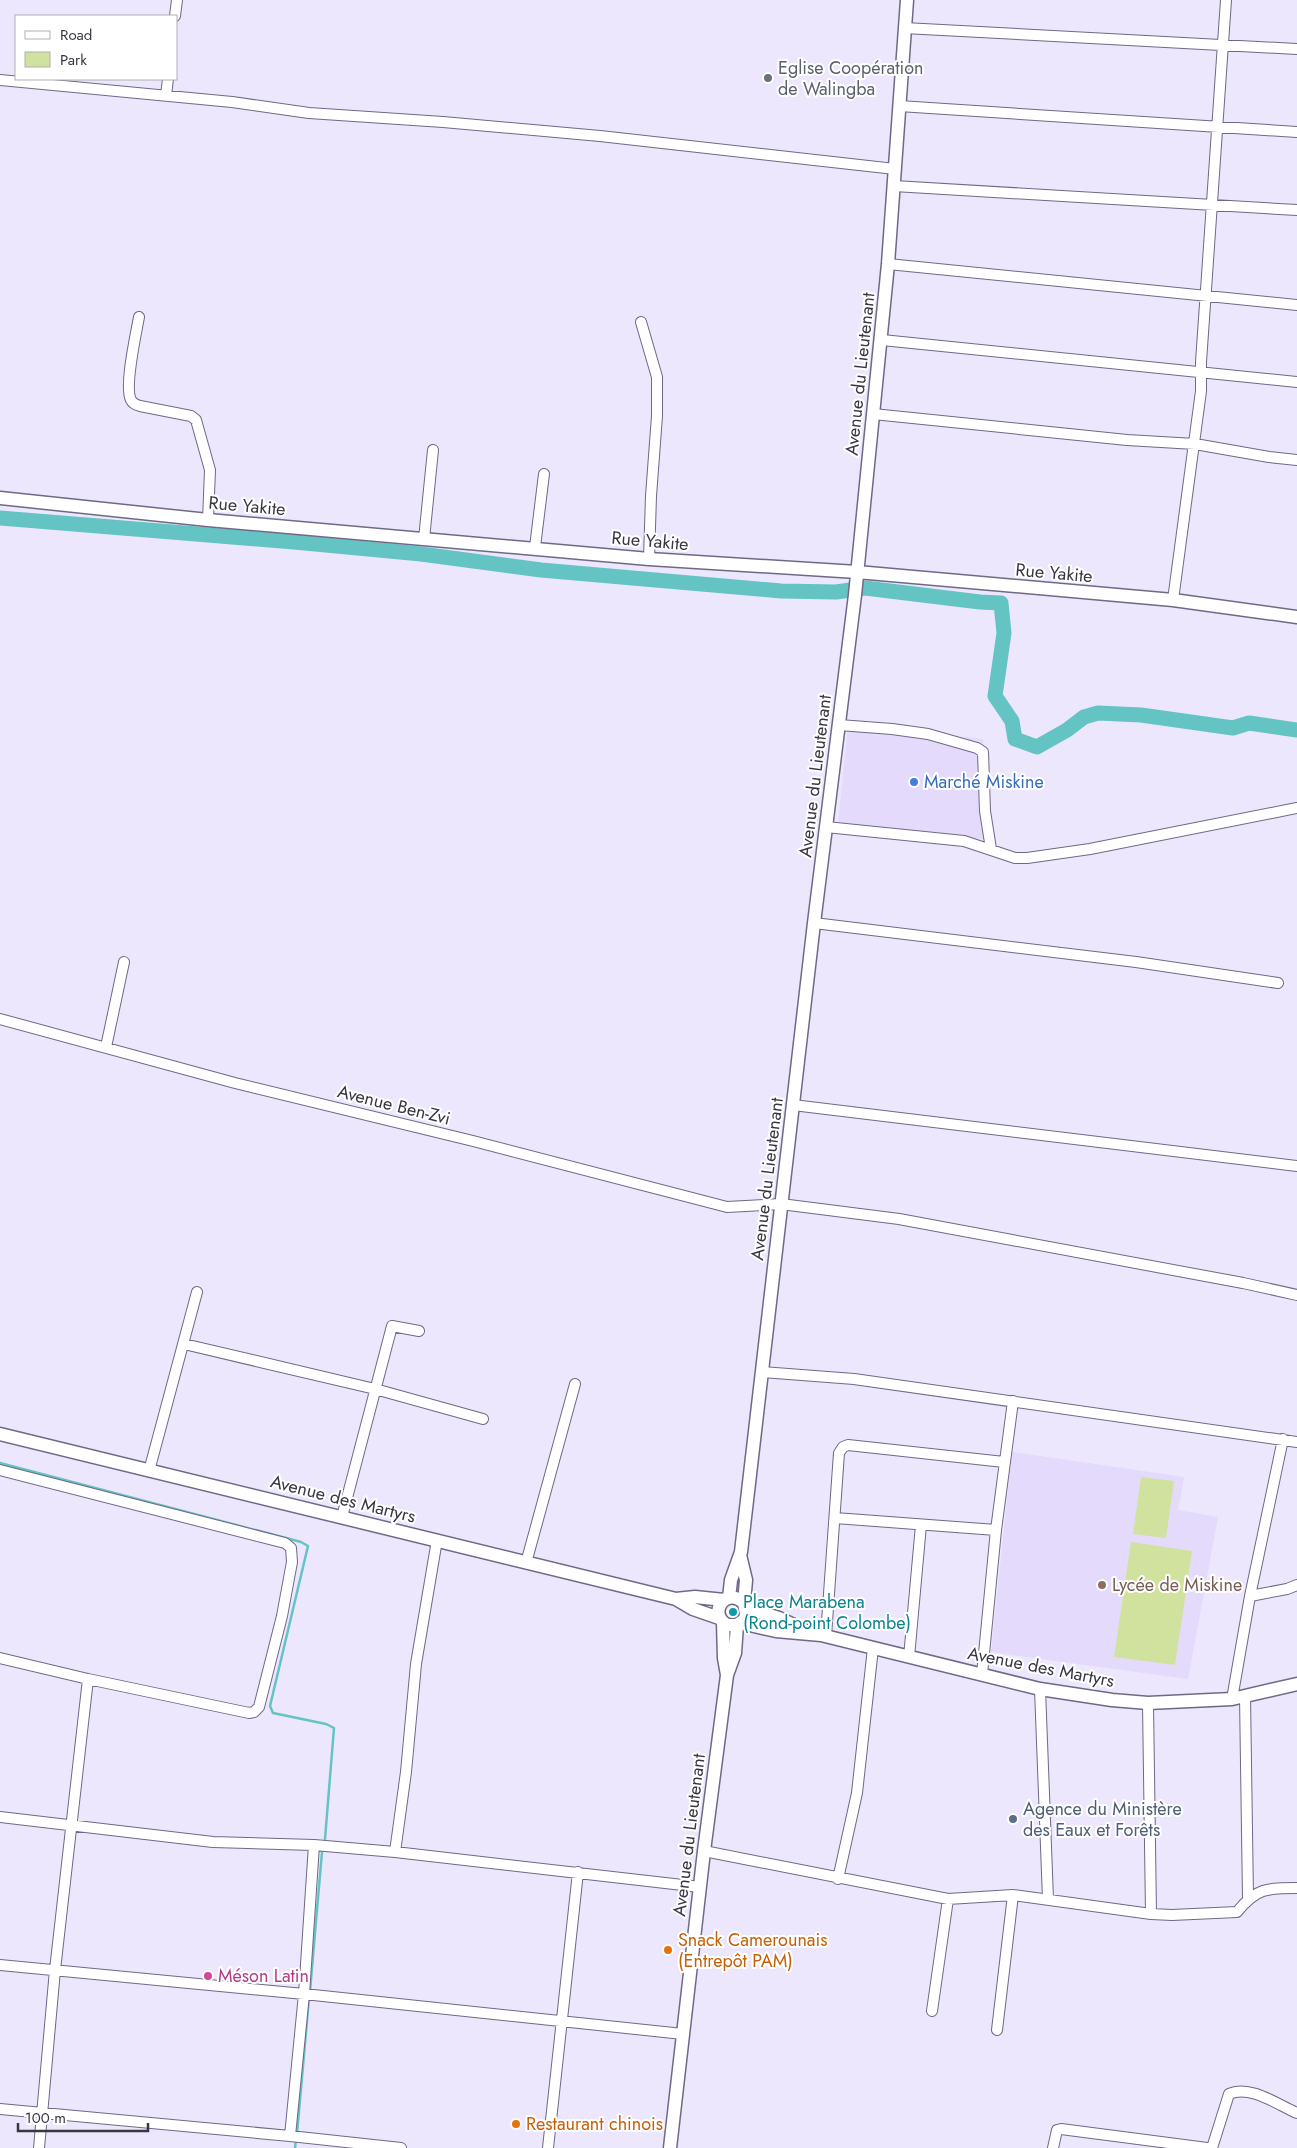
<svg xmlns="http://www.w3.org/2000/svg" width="1297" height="2148" viewBox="0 0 1297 2148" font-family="Jost,sans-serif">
<rect width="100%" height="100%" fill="#ece7fc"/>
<path fill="#e3dafc" d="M848 725 983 739 990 840 838 824Z
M1012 1452 1184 1477 1178 1510 1218 1517 1188 1679 991 1652Z"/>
<path fill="#d1e29f" d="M1141 1477 1174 1481 1166 1538 1133 1534Z
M1131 1542 1192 1551 1175 1665 1114 1657Z"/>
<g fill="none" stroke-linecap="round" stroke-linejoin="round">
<path stroke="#64c3c3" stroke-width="2.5" d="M0 1463 301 1542 308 1546 270 1706 273 1713 326 1724 334 1728 325 1839
M310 1991 322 1852
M297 2134 309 1998
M295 2148 296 2140"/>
<path stroke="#64c3c3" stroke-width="15" d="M0 518 294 542 421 554 541 570 781 591 836 592 865 588 980 602 1001 603 1004 633 995 696 1012 721 1015 739 1037 747 1067 730 1084 717 1098 713 1141 715 1233 728 1249 723 1297 730"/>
<defs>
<path id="minor" d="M175 16 177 0
M904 28 1297 49
M0 80 232 102 309 113 443 122 600 136 895 169
M166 95 168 79
M899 106 1297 132
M894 186 1297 210
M888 264 1297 305
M139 317C136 334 124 387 131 400 133 404 136 405 140 406L191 416 196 420 210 470 208 520
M641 322 657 377V416L651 496 649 559
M882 340 1297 382
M873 414 1127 440 1195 444 1269 457 1297 460
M424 539 433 450
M535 547 544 474
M1173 600 1201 391V362L1226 0
M839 725 892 729 928 734 977 748 983 752 985 811 991 849
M826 827 964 841 1015 858H1027L1090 849 1297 808
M814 923 1136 962 1278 983
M0 1019 235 1083 473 1141 727 1207 781 1204 899 1219 1243 1283 1297 1295
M106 1047 124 962
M793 1105 1297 1166
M184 1344 375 1389 483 1419
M762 1372 854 1379 1297 1442
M0 1470 285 1543 291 1548 292 1562 282 1616 259 1707 254 1712 249 1713 88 1679 0 1658
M149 1471 197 1292
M342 1517 392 1326 419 1331
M835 1518 996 1530
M526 1563 575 1384
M1250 1596 1287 1589 1297 1585
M826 1636 839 1453 843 1447 848 1445 1004 1462
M909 1657 921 1525
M982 1674 996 1530 1013 1401
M1040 1689 1048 1899
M1245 1696 1248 1898
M1232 1699 1250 1596 1283 1439
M1148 1703 1151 1914
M0 1817 213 1842 314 1845 395 1852 700 1887
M704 1851 948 1899 1013 1895 1151 1914 1172 1915 1237 1912C1256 1888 1267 1888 1297 1888
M395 1852 406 1772 416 1664 437 1540
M838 1879 857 1793 873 1648
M0 1965 304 1994 683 2034
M932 2011 948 1899
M997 2030 1013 1895
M0 2109 290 2136 401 2148
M290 2136 304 1994 314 1845
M39 2148 55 1970 88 1679
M548 2148 578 1872
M1053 2148 1057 2130 1061 2129 1207 2148
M1212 2148 1229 2094C1250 2084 1278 2105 1297 2113"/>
<path id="major" d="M0 498 208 520 649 559 857 572 1173 600 1297 617
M0 1434 676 1599 693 1609 719 1618
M740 1555 746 1580 744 1603 746 1614 745 1619 737 1625H727C707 1613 726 1586 744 1603
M729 1598 731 1580 741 1552 814 923 855 595 888 264 907 0
M676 1599 695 1597 724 1600
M746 1608 779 1618 804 1630
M723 1622 724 1658 727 1675
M741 1623 776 1631 821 1635 1040 1689 1112 1700 1148 1703 1232 1699 1297 1684
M670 2148 704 1851 727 1675 735 1653 737 1625"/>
</defs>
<use href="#minor" stroke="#706886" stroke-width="12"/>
<use href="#major" stroke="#706886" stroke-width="15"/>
<use href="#minor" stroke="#fff" stroke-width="10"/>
<use href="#major" stroke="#fff" stroke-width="12"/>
</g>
<circle fill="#6b7280" stroke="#fff" stroke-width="2" cx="768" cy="78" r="5"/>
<circle fill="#3f7fe0" stroke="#fff" stroke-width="2" cx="914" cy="782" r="5"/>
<circle fill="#8d6e63" stroke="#fff" stroke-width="2" cx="1102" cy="1585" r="5"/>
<circle fill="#0f9aa8" stroke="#fff" stroke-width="2" cx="733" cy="1612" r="5"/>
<circle fill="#5c6f8a" stroke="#fff" stroke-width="2" cx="1013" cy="1819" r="5"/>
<g fill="#e8710a" stroke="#fff" stroke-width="2">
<circle cx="668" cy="1950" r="5"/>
<circle cx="516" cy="2124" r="5"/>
</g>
<circle fill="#d1479c" stroke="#fff" stroke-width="2" cx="208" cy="1976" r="5"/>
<g text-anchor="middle" stroke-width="4" stroke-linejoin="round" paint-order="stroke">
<g font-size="18" fill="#5b616d" stroke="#fff" text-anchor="start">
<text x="778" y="74">Eglise Coopération<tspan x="778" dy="21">de Walingba</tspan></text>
</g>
<g font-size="18" fill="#393643" stroke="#fff">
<text transform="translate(860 374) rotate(-84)" y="6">Avenue du Lieutenant</text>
<text transform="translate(247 506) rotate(5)" y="6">Rue Yakite</text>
<text transform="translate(650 541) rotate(5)" y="6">Rue Yakite</text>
<text transform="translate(1054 573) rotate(5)" y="6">Rue Yakite</text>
<text transform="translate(815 776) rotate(-83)" y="6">Avenue du Lieutenant</text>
<text transform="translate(394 1105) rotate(14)" y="6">Avenue Ben-Zvi</text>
<text transform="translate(767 1179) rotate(-83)" y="6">Avenue du Lieutenant</text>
<text transform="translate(343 1499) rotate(14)" y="6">Avenue des Martyrs</text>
<text transform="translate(1041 1667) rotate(11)" y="6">Avenue des Martyrs</text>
<text transform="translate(689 1835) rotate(-83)" y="6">Avenue du Lieutenant</text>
</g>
<g font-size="18" fill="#366cbe" stroke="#fff" text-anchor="start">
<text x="924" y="788">Marché Miskine</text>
</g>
<g font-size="18" fill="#785e54" stroke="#fff" text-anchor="start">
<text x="1112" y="1591">Lycée de Miskine</text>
</g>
<g font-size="18" fill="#0d838f" stroke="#fff" text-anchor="start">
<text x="743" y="1608">Place Marabena<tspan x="743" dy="21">(Rond-point Colombe)</tspan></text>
</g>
<g font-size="18" fill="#4e5e75" stroke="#fff" text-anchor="start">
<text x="1023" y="1815">Agence du Ministère<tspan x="1023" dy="21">des Eaux et Forêts</tspan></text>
</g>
<g font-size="18" fill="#c56008" stroke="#fff" text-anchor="start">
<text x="678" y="1946">Snack Camerounais<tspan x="678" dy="21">(Entrepôt PAM)</tspan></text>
<text x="526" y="2130">Restaurant chinois</text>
</g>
<g font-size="18" fill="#b23c85" stroke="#fff" text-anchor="start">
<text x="218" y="1982">Méson Latin</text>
</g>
</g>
<rect x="15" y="15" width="162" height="65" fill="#ffffff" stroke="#b0afb4"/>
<rect x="25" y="31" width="25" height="8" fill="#ffffff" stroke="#b0afb4"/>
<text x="60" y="40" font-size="15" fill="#393643">Road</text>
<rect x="25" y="52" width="25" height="15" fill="#d1e29f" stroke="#b0afb4"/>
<text x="60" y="65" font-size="15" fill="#393643">Park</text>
<path d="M18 2123v8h130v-8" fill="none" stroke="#393643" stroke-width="2.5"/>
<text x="25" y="2123" font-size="15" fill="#393643" stroke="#ffffff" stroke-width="4" paint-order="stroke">100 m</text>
</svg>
